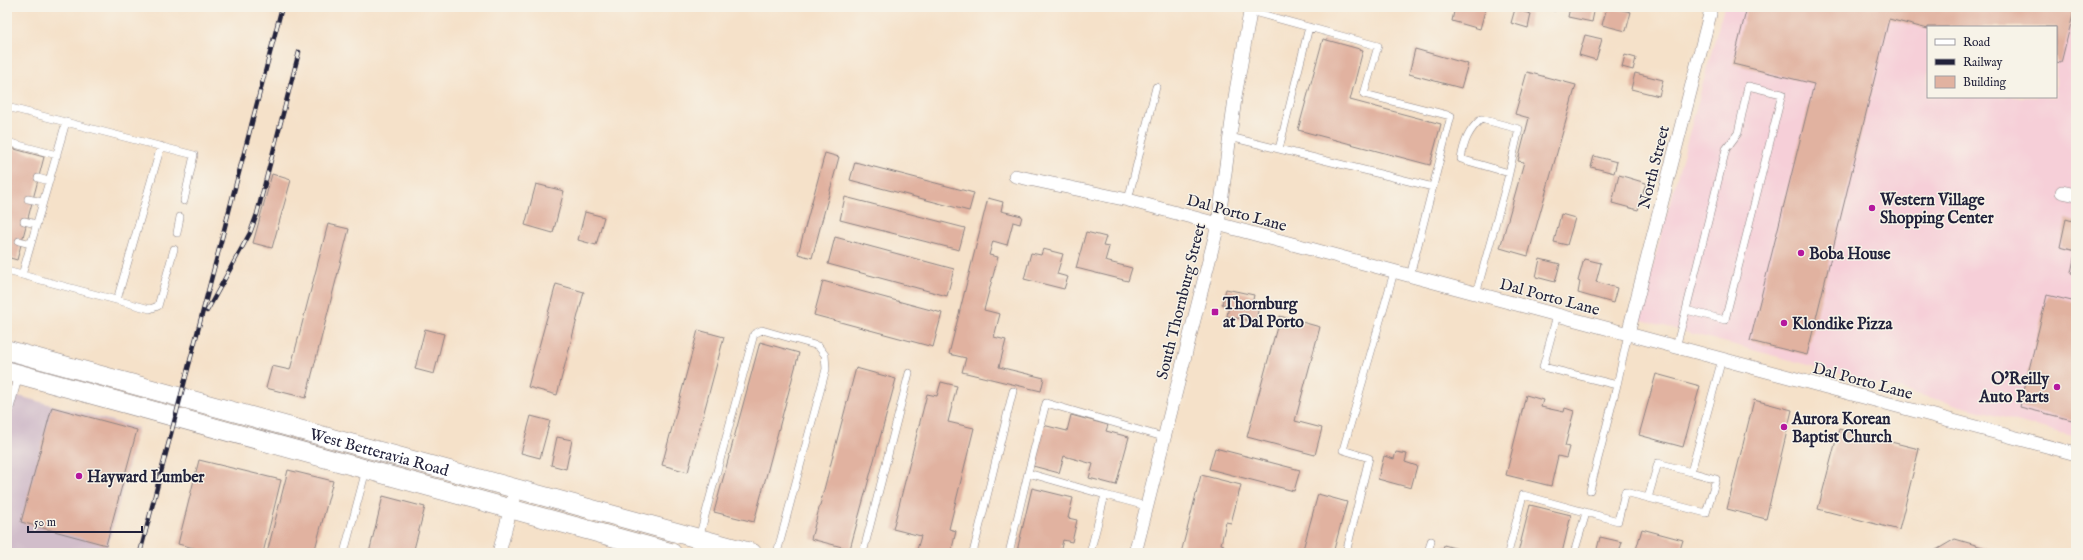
<svg xmlns="http://www.w3.org/2000/svg" width="2083" height="560" viewBox="0 0 2083 560" font-family="'IM FELL English',serif">
<rect width="100%" height="100%" fill="#f7f3e8"/>
<filter id="ink" filterUnits="userSpaceOnUse"><feTurbulence type="fractalNoise" baseFrequency=".025" numOctaves="2"/><feDisplacementMap in="SourceGraphic" scale="8" xChannelSelector="R" yChannelSelector="G"/><feConvolveMatrix kernelMatrix="1 2 1 2 8 2 1 2 1" color-interpolation-filters="sRGB"/></filter>
<filter id="wash" filterUnits="userSpaceOnUse"><feTurbulence type="fractalNoise" baseFrequency=".012" numOctaves="4" result="noise"/><feDisplacementMap in="SourceGraphic" scale="16" xChannelSelector="R" yChannelSelector="G"/><feGaussianBlur stdDeviation="0.9" result="paint"/><feColorMatrix in="noise" values="0 0 0 0 0 0 0 0 0 0 0 0 0 0 0 0 0 1.4 0 .05"/><feComposite in="paint" operator="in"/></filter>
<g filter="url(#wash)">
<rect width="100%" height="100%" fill="#f5e1c9"/>
<path fill="#f6cfd8" fill-rule="evenodd" d="M1724 7H2076V437L1638 319ZM1928 27H2056V97H1928Z"/>
<path fill="#d1bdca" d="M7 393 138 428 106 553H7Z"/>
<g id="blocks">
<path fill="#e1b2a0" d="M1455 7H1486L1480 29 1452 21Z
M1539 7H1556L1555 11Z
M1570 7H1595L1592 22 1568 17Z
M1607 7 1631 12 1626 31 1602 25Z
M1747 7H2075L2061 63 2056 62V27H1928V29L1889 19 1807 355 1750 341 1814 84 1733 64Z
M1515 9 1531 14 1528 28 1511 23Z
M1585 35 1602 39 1596 60 1579 55Z
M1323 39 1363 50 1350 100 1441 124 1430 165 1298 130Z
M1415 49 1468 64 1461 88 1409 74Z
M1625 55 1636 58 1633 70 1622 67Z
M1527 72 1576 85 1528 256 1500 248 1524 162 1518 161 1529 118 1515 114Z
M1635 73 1663 80 1659 96 1631 89Z
M7 147 44 157 17 260 7 257Z
M825 153 839 157 812 258 798 254Z
M1594 156 1617 162 1614 173 1591 167Z
M855 162 974 193 969 211 850 180Z
M272 174 291 180 272 248 253 243Z
M1619 175 1646 183 1638 210 1612 203Z
M536 184 564 191 553 233 525 225Z
M845 197 965 228 959 250 840 220Z
M988 198 1003 202 1001 211 1022 216 1020 224 1013 222 1007 245 993 241 989 255 998 257 984 310 1000 314 994 337 1006 340 999 367 1044 378 1041 391 962 372 966 358 949 354Z
M585 212 604 217 596 245 578 240Z
M1561 214 1575 218 1567 245 1554 242Z
M2066 219 2076 222V251L2060 247Z
M328 224 349 229 306 398 266 388 272 366 290 370Z
M1086 232 1106 237 1103 246 1109 247 1105 261 1132 268 1128 281 1076 268Z
M835 237 954 269 947 296 828 264Z
M1043 249 1063 254 1057 274 1068 277 1064 289 1024 279 1031 253 1041 255Z
M2075 254H2076V274L2071 273Z
M1540 259 1560 264 1555 282 1536 277Z
M1584 259 1601 263 1596 282 1617 288 1613 303 1578 293 1580 282 1578 281Z
M823 281 942 313 933 347 814 315Z
M556 284 584 292 557 395 528 387Z
M1226 289 1254 295 1252 304 1259 305 1256 322 1227 316 1229 306 1222 304Z
M2047 295 2076 302V421L2020 407Z
M1280 316 1320 327 1295 421 1322 428 1315 455 1247 437Z
M425 329 444 334 434 374 415 369Z
M698 330 724 337 688 472 662 465Z
M760 342 799 353 754 522 714 512Z
M856 368 896 379 850 549 811 539Z
M1656 374 1700 386 1683 447 1639 435Z
M941 382 957 386 948 422 974 428 949 529 956 531 951 553H916L921 536 893 529 927 394 937 396Z
M1526 395 1543 400 1541 407 1564 412 1565 408 1574 411 1565 446 1569 447 1566 458 1558 456 1551 486 1506 475Z
M1754 400 1792 410 1766 519 1727 509Z
M52 407 137 430 106 545 21 522Z
M1071 415 1108 425 1106 431 1129 437 1116 485 1089 478 1093 464 1064 456 1059 473 1033 466 1043 425 1067 431Z
M531 416 550 421 540 458 521 453Z
M1839 429 1919 449 1899 530 1818 509Z
M557 437 572 440 566 469 551 465Z
M1215 448 1300 470 1294 491 1209 469Z
M1396 452 1407 454 1405 462 1417 466 1411 488 1378 479 1384 456 1394 459Z
M199 460 281 480 263 553H214L178 544Z
M288 470 333 481 314 553H267Z
M1201 475 1241 485 1231 523 1226 522 1221 544 1224 545 1222 553H1181Z
M1032 488 1073 498 1068 518 1077 520 1072 542 1063 540 1060 553 1017 551Z
M1318 494 1347 502 1333 553H1302Z
M383 496 425 507 413 553H369Z
M1530 505 1571 515 1562 553H1518Z
M1642 529 1683 540 1679 553H1635Z
M1600 537 1622 542 1619 553H1596Z
M1955 539 1993 550 1992 553H1931Z
M1444 545 1465 551V553H1442Z"/>
</g>
</g>
<g filter="url(#ink)">
<use href="#blocks" fill-opacity="0" stroke="#8c8282" stroke-width="1"/>
<g fill="none" stroke-linecap="round" stroke-linejoin="round">
<defs>
<path id="service" d="M1250 11 1378 46 1364 94 1451 116 1410 276
M7 107 194 155 184 201
M1230 137 1433 187
M7 142 57 155
M1279 149 1309 27
M38 178 49 181
M28 199 43 202
M1128 200 1156 87
M24 221 36 224
M177 233 180 217
M19 241 31 244
M7 271 22 275 66 122
M22 275 150 309 158 306 174 249
M1476 294 1507 182 1519 129 1481 119C1468 131 1464 142 1461 159L1509 173
M117 300 161 146
M1557 315 1543 367 1617 385 1590 490
M1676 347 1686 310 1725 320 1782 94 1748 86 1738 133 1726 149 1686 310
M1617 385 1628 334
M7 419 19 375
M1028 473 1046 403 1163 437
M1105 495 1146 506
M1648 498 1658 463 1691 472
M699 538 754 334 762 330 818 346 825 355 826 369 777 553
M344 553 366 470
M863 553 909 373
M973 553 1013 391
M1009 553 1028 473 1105 495 1090 553
M1346 553 1369 458 1343 450 1394 272
M1428 553 1431 541
M1508 553 1523 495 1618 521 1625 492 1706 513 1716 479 1691 472 1722 359
M1574 553 1586 513"/>
<path id="minor" d="M1015 176 1128 200 2076 454
M2062 192 2076 195
M1628 334 1710 14 1709 7
M499 553 516 488
M1135 553 1218 225 1236 91 1251 7"/>
<g id="secondary">
<path id="s1" d="M7 350 752 553"/>
<path d="M7 371 672 553"/>
</g>
</defs>
<use href="#service" stroke="#8c8282" stroke-width="8"/>
<use href="#minor" stroke="#8c8282" stroke-width="14"/>
<use href="#secondary" stroke="#8c8282" stroke-width="20"/>
<use href="#service" stroke="#fff" stroke-width="7"/>
<use href="#minor" stroke="#fff" stroke-width="13"/>
<use href="#secondary" stroke="#fff" stroke-width="19"/>
<defs>
<path id="rail" d="M207 311 250 233 257 214 299 52
M140 553 282 7"/>
</defs>
<use href="#rail" stroke="#22223b" stroke-width="4.5"/>
<use href="#rail" stroke="#f7f3e8" stroke-width="3" stroke-dasharray="9" stroke-linecap="butt"/>
</g>
</g>
<g fill="#b5179e" stroke="#f7f3e8" stroke-width="1.5">
<circle cx="1872" cy="208" r="4"/>
<circle cx="1801" cy="253" r="4"/>
<rect x="1211" y="308" width="8" height="8" rx="2"/>
<circle cx="1784" cy="323" r="4"/>
<circle cx="2057" cy="387" r="4"/>
<circle cx="1784" cy="427" r="4"/>
<circle cx="79" cy="476" r="4"/>
</g>
<g text-anchor="middle" stroke-width="3" stroke-linejoin="round" paint-order="stroke">
<g font-size="16" fill="#22223b" stroke="#f7f3e8">
<text transform="translate(1653 167) rotate(-76)" y="6">North Street</text>
<text transform="translate(1237 212) rotate(15)" y="6">Dal Porto Lane</text>
<text transform="translate(1550 296) rotate(15)" y="6">Dal Porto Lane</text>
<text transform="translate(1180 301) rotate(-76)" y="6">South Thornburg Street</text>
<text transform="translate(1863 380) rotate(15)" y="6">Dal Porto Lane</text>
<text dy="6" stroke="none"><textPath href="#s1" startOffset="386">West Betteravia Road</textPath></text>
</g>
<g font-size="16" font-weight="bold" fill="#22223b" stroke="#f7f3e8" text-anchor="start">
<text x="1880" y="205">Western Village<tspan x="1880" dy="18">Shopping Center</tspan></text>
<text x="1809" y="259">Boba House</text>
<text x="1223" y="309">Thornburg<tspan x="1223" dy="18">at Dal Porto</tspan></text>
<text x="1792" y="329">Klondike Pizza</text>
<text x="2049" y="384" text-anchor="end">O'Reilly<tspan x="2049" dy="18">Auto Parts</tspan></text>
<text x="1792" y="424">Aurora Korean<tspan x="1792" dy="18">Baptist Church</tspan></text>
<text x="87" y="482">Hayward Lumber</text>
</g>
</g>
<rect width="2083" height="560" fill="none" stroke="#f7f3e8" stroke-width="24"/>
<rect x="1927" y="26" width="130" height="72" fill="#f7f3e8" stroke="#a29fa3"/>
<rect x="1935" y="39" width="20" height="6" fill="#ffffff" stroke="#a29fa3"/>
<text x="1963" y="46" font-size="12" fill="#22223b">Road</text>
<rect x="1935" y="59" width="20" height="6" fill="#22223b" stroke="#a29fa3"/>
<text x="1963" y="66" font-size="12" fill="#22223b">Railway</text>
<rect x="1935" y="76" width="20" height="12" fill="#e1b2a0" stroke="#a29fa3"/>
<text x="1963" y="86" font-size="12" fill="#22223b">Building</text>
<path d="M28 526v6h114v-6" fill="none" stroke="#22223b" stroke-width="2"/>
<text x="34" y="526" font-size="12" fill="#22223b" stroke="#f7f3e8" stroke-width="3" paint-order="stroke">50 m</text>
</svg>
